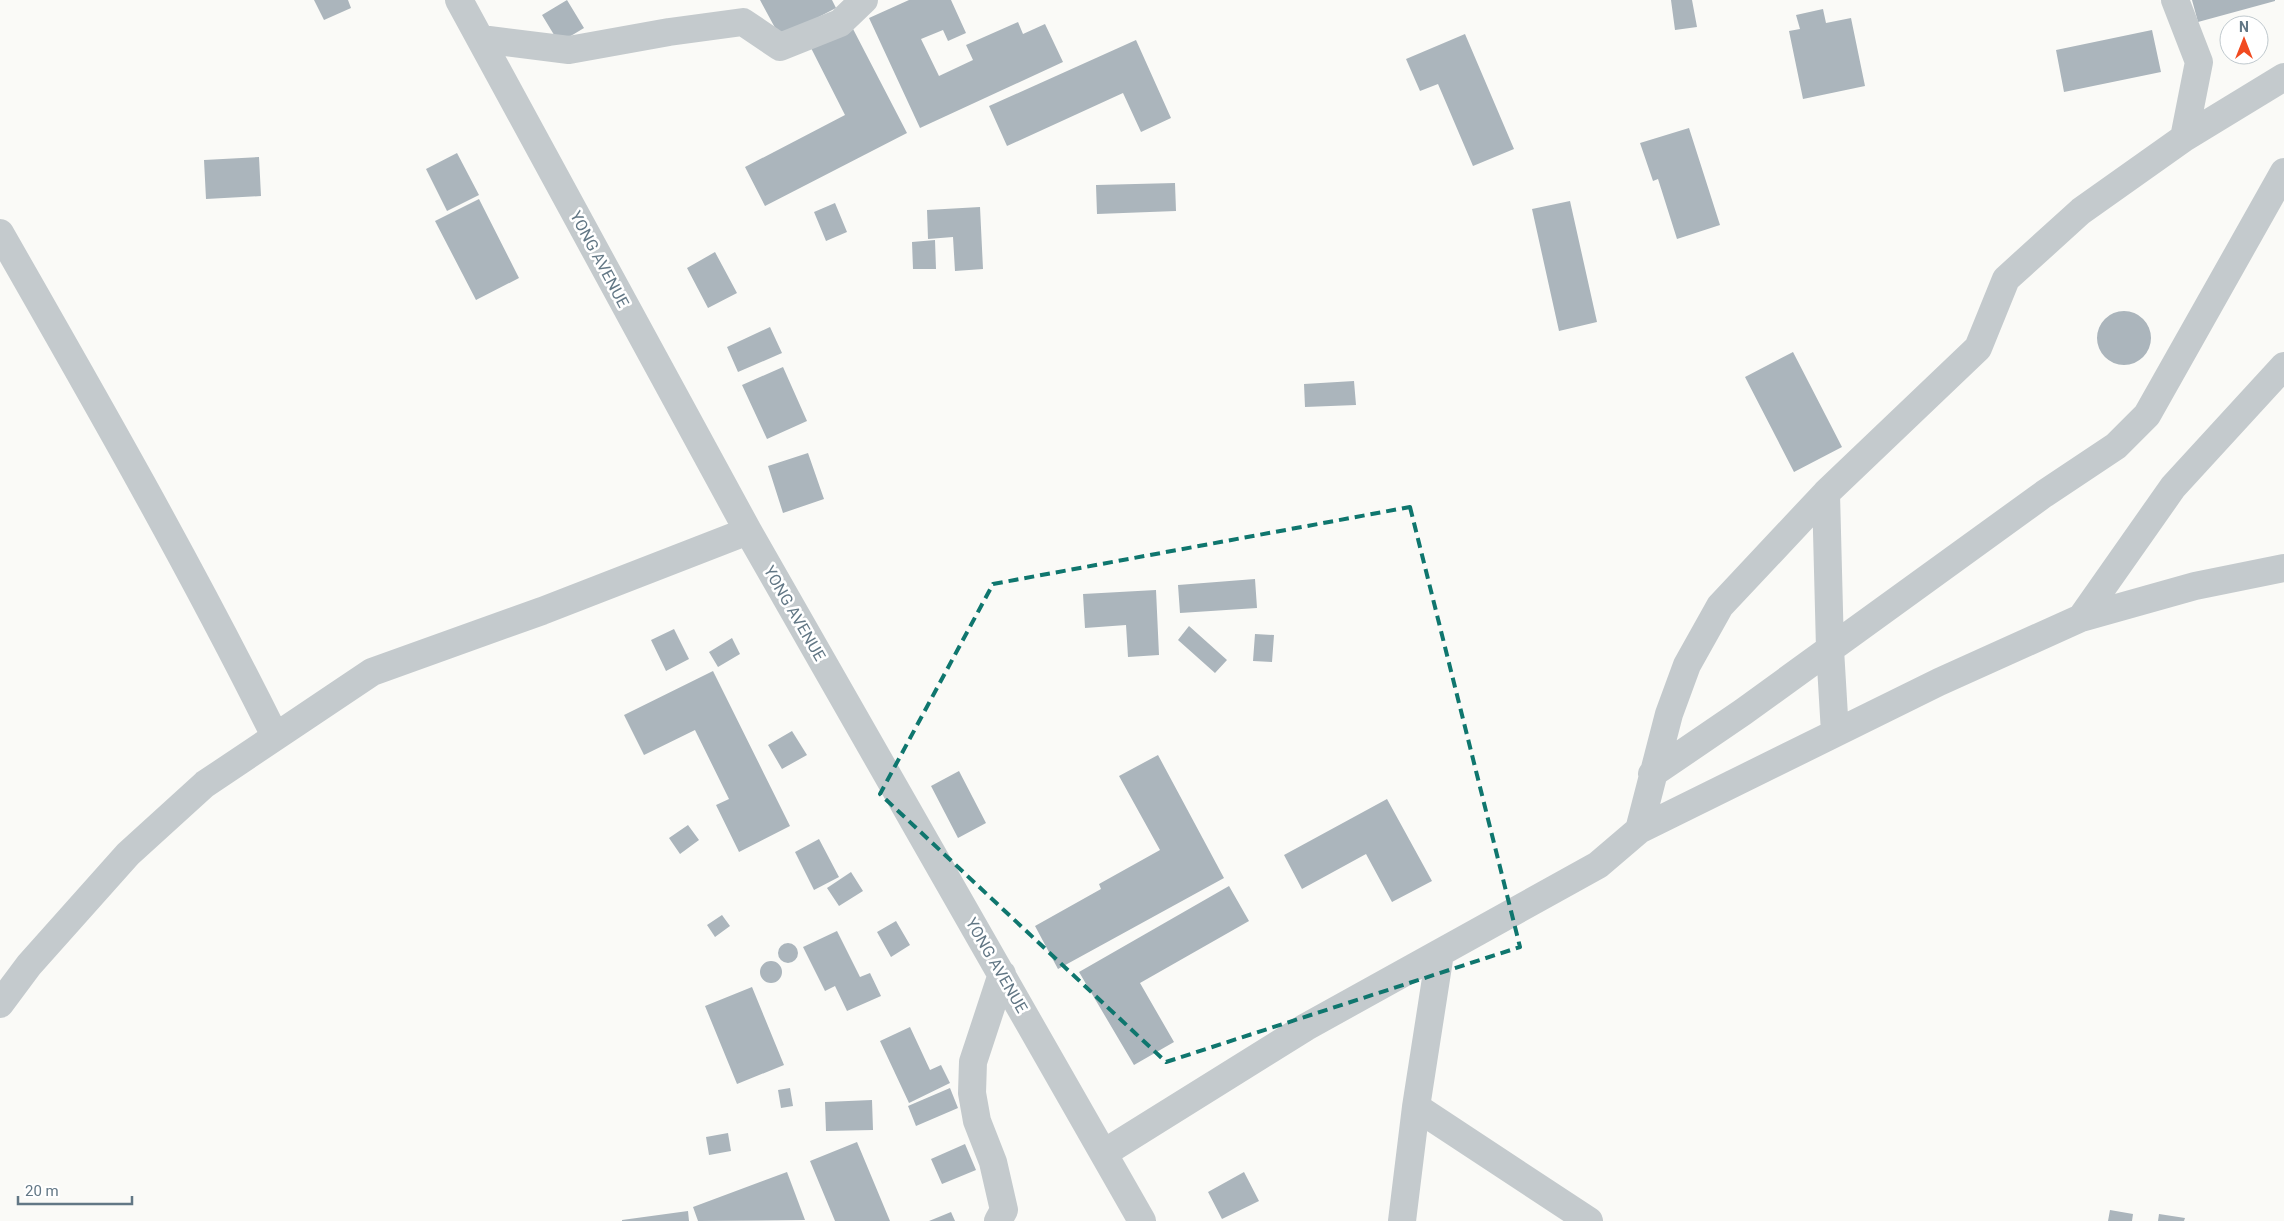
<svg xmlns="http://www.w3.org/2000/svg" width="2284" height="1221" viewBox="0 0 2284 1221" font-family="Roboto,sans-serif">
<rect width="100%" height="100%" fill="#fafaf7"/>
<path fill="#abb5bc" d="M314 0H348L351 8 324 20Z
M567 0 584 28 559 43 542 15Z
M760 0H832L836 8 780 37Z
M909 0H951L966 33 948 41 943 30 921 39 939 76 973 60 966 45 1018 22 1023 34 1045 24 1063 62 920 128 869 18Z
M1671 0H1692L1697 27 1675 30Z
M2192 0H2275V1L2198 22Z
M1823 9 1826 23 1851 18 1865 86 1803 99 1789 31 1800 29 1796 15Z
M852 27 907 133 765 206 745 167 845 115 811 48Z
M2152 30 2161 72 2064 92 2056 50Z
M1465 34 1514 149 1473 166 1438 84 1420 91 1406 59Z
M1136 40 1171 118 1141 132 1123 93 1007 146 989 106Z
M1689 128 1720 225 1677 239 1658 179 1653 181 1640 143Z
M457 153 479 195 447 211 426 169Z
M259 157 261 196 206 199 204 160Z
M1175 183 1176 211 1097 214 1096 185Z
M479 199 519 278 476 300 435 221Z
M1570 201 1597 322 1559 331 1532 209Z
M835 203 847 232 826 241 814 212Z
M980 207 983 269 955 271 953 237 928 239 927 210Z
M935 240 936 269H913L912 242Z
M715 252 737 293 708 308 687 268Z
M2097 338a27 27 0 1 1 54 0a27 27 0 1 1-54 0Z
M770 327 782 353 738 372 727 347Z
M1793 352 1842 447 1794 472 1745 377Z
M783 367 807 421 767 439 742 385Z
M1354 381 1356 405 1305 407 1304 384Z
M808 453 824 499 783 513 768 466Z
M1255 579 1257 608 1180 613 1178 585Z
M1156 590 1159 655 1128 657 1126 625 1085 628 1083 594Z
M1189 626 1227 660 1215 673 1178 640Z
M674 629 689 659 666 671 651 640Z
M1255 634 1274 635 1272 662 1253 661Z
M732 638 740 654 718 667 709 652Z
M713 671 790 826 739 852 716 805 729 799 695 730 644 755 624 715Z
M792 731 807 755 782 769 768 745Z
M1158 755 1224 878 1058 969 1035 926 1101 889 1099 884 1160 850 1119 776Z
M959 771 986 823 958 838 931 786Z
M1387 799 1432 881 1392 902 1366 854 1302 889 1284 855Z
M688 825 699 840 680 854 669 838Z
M819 839 839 877 814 890 795 852Z
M851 872 863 891 839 906 827 888Z
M1229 886 1249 921 1140 983 1174 1042 1134 1065 1079 972Z
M722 915 730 926 715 937 707 925Z
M896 921 910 945 891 957 877 932Z
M837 931 860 977 870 973 881 996 847 1011 835 986 825 991 803 947Z
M778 953a10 10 0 1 1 20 0a10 10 0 1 1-20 0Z
M760 972a11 11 0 1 1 22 0a11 11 0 1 1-22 0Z
M752 987 784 1065 737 1084 705 1006Z
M910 1027 930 1070 941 1065 950 1083 909 1103 880 1041Z
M790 1088 793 1106 781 1108 778 1090Z
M950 1088 958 1108 916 1126 908 1106Z
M872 1100 873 1130 826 1131 825 1102Z
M728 1133 731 1151 709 1155 706 1137Z
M857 1142 890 1221H835L810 1161Z
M965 1144 976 1170 942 1184 931 1159Z
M787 1172 805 1220 698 1221 693 1207Z
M1244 1172 1259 1201 1222 1219 1208 1192Z
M2110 1210 2133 1214 2132 1221H2108Z
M688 1211 689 1221H622V1220Z
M951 1212 955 1221H929Z
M2159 1214 2185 1218 2184 1221H2158Z"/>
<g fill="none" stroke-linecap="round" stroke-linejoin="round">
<path stroke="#c4cacd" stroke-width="28" d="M459 0 748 531 1142 1221
M2175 0 2199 62 2184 138
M481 39 569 50 669 32 743 22 780 47 840 23 864 0
M0 233C95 399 190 565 275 736
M1826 493 1830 649 1835 733
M2081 618 2173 487 2284 366
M1652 774 1743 712 2044 494 2116 446 2147 415 2284 172
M1639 830 1939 682 2081 618 2195 586 2284 568
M0 1004 29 965 128 854 205 784 372 672 542 611 748 531
M1416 1107 1589 1221
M1104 1153 1306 1027 1598 865 1639 830 1669 714 1687 665 1720 606 1826 493 1978 348 2006 279 2081 211 2184 138 2284 77
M998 1221 1004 1210 993 1162 977 1121 972 1093 973 1062 1002 974
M1402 1221 1416 1107 1440 953"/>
</g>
<path fill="none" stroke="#0f766e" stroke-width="4" stroke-dasharray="10 6" stroke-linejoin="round" d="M1410 507 1520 947 1166 1062 880 794 993 584Z"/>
<g text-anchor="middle" stroke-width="5" stroke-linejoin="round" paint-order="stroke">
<g font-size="16" fill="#627785" stroke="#fff">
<text transform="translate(600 259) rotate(62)" y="6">YONG AVENUE</text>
<text transform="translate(795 613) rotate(60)" y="6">YONG AVENUE</text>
<text transform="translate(997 965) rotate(60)" y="6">YONG AVENUE</text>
</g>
</g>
<g transform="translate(2244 40)"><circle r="24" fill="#ffffff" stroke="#c0c9ce"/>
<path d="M0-4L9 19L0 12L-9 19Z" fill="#f14a20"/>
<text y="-8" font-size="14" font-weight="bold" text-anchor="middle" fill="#627785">N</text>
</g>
<path d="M18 1196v8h114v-8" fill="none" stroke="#627785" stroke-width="2.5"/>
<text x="25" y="1196" font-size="15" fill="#627785" stroke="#ffffff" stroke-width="4" paint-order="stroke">20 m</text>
</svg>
